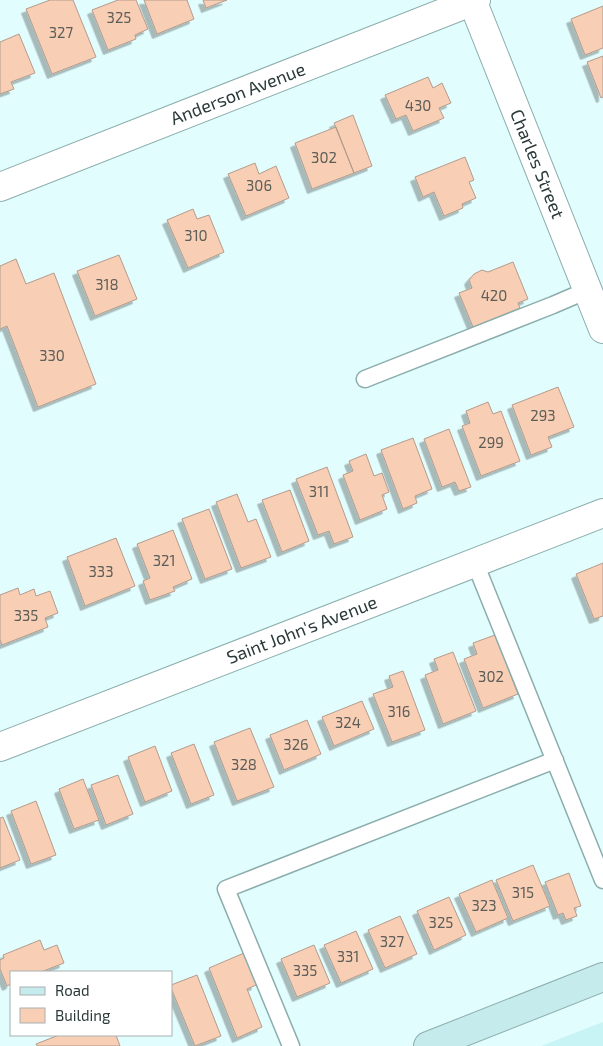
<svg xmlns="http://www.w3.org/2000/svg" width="603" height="1046" viewBox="0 0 603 1046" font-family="'Exo 2',sans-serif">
<defs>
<filter id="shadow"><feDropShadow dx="-4.5" dy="4.5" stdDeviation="0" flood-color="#0004"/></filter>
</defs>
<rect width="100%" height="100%" fill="#e2fdfe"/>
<path fill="#c8f4f5" d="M603 1022V1046H541Z"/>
<path fill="#f8ceb5" stroke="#b39b8c" filter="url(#shadow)" d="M50 0H73L96 57 52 74 26 9Z
M118 0H136L148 29 135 35 136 39 108 50 92 10Z
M144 0H187L194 19 157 34Z
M203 0H227L206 8Z
M603 6V48L585 55 571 19Z
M19 34 35 73 11 82 14 89 0 94V42Z
M603 56V97L601 98 587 62Z
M428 77 433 88 442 83 451 103 439 108 444 118 413 131 406 115 396 119 385 95Z
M353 115 372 166 354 173 334 123Z
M336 127 354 173 312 189 295 143Z
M465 157 474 180 469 182 476 198 462 204 463 208 444 216 434 192 423 197 415 177Z
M255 163 259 174 276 166 289 198 246 216 228 174Z
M193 209 197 219 209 215 224 252 188 268 167 220Z
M119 255 137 299 95 316 77 271Z
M16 259 26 284 54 273 96 384 38 407 7 326 0 329V266Z
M513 262 528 299 518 303 520 308 473 327 459 293 472 288 469 280 474 274 482 270 488 272Z
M558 387 574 427 548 437 552 447 531 455 512 405Z
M488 402 493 414 501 411 520 461 481 476 462 426 470 423 466 411Z
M449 429 471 487 459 491 455 482 442 487 424 439Z
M413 438 432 489 415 496 417 503 403 509 381 450Z
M366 454 374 476 382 473 389 492 382 495 387 509 360 520 343 475 353 471 349 461Z
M327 467 353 537 334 544 329 531 318 535 296 479Z
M290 490 309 541 282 552 262 500Z
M237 494 248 522 256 519 271 557 241 568 216 502Z
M209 509 232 569 205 579 182 519Z
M173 530 192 579 173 587 175 591 150 600 143 581 150 578 137 544Z
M116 538 135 586 85 606 67 557Z
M603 563V616L594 619 576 574Z
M18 588 20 595 34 589 36 596 50 591 58 613 45 618 48 627 2 645 0 640V595Z
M495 635 518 694 483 708 464 659 477 654 473 643Z
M453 652 476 711 443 724 425 675 438 670 434 659Z
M403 671 425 730 392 742 373 694 393 687 389 676Z
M362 701 374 729 334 746 322 717Z
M307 720 321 754 284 770 270 735Z
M250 728 274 787 237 801 214 742Z
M194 744 214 795 191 804 171 753Z
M155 746 172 791 145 802 128 757Z
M118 775 133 814 106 825 91 785Z
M83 779 99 820 74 829 59 789Z
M36 801 56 855 31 864 11 811Z
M3 817 20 860 0 868V818Z
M533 865 550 906 513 921 496 880Z
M569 873 581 906 574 908 577 916 566 920 563 913 558 915 545 882Z
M492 880 508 918 476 932 459 894Z
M449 897 466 935 434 950 417 911Z
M400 916 417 954 385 968 368 930Z
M356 931 373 969 341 983 324 945Z
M40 940 44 950 57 945 64 963 41 972H11V984L7 986 0 969V960L4 958 3 955Z
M314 945 330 983 297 997 281 959Z
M244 953 256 985 247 989 262 1027 237 1038 209 968Z
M197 975 221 1036 195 1046 171 988V985Z
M59 1035H116L120 1046H37L36 1044Z"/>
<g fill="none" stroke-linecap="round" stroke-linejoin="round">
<defs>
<path id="service" d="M365 379 553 305 588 290
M475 563 603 880
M291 1046 226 889 555 760"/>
<path id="minor" d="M472 0 603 329
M0 187 476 0
M0 747 603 513"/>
<path id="secondary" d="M428 1046 603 977"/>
</defs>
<use href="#service" stroke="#8cadad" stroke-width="19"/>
<use href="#minor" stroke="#8cadad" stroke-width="30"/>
<use href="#secondary" stroke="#8cadad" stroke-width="30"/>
<use href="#service" stroke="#fff" stroke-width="16"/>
<use href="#minor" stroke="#fff" stroke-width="28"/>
<use href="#secondary" stroke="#c5ebec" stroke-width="28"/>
</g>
<g text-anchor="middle" stroke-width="4" stroke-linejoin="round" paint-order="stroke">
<g font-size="15" fill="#5e5e58">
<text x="119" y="23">325</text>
<text x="61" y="38">327</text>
<text x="418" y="111">430</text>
<text x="324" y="163">302</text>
<text x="259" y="191">306</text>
<text x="196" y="241">310</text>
<text x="107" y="290">318</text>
<text x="494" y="301">420</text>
<text x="52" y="361">330</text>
<text x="543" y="421">293</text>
<text x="491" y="448">299</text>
<text x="319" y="497">311</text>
<text x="164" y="566">321</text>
<text x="101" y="577">333</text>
<text x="26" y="621">335</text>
<text x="491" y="682">302</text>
<text x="399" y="717">316</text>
<text x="348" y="728">324</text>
<text x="296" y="750">326</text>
<text x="244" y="770">328</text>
<text x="523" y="898">315</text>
<text x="484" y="911">323</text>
<text x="441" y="928">325</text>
<text x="392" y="947">327</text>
<text x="348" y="962">331</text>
<text x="305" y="976">335</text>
</g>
<g font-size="18" fill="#2b3939" stroke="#fff">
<text transform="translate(238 94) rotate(-21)" y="6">Anderson Avenue</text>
<text transform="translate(537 164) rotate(68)" y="6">Charles Street</text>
<text transform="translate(302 630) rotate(-21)" y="6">Saint John's Avenue</text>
</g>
</g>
<rect x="10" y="971" width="162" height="65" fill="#ffffff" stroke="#aab0b0"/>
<rect x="20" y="987" width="25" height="8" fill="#c5ebec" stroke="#aab0b0"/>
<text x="55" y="996" font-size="15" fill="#2b3939">Road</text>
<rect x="20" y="1008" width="25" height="15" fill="#f8ceb5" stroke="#aab0b0"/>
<text x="55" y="1021" font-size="15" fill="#2b3939">Building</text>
</svg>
